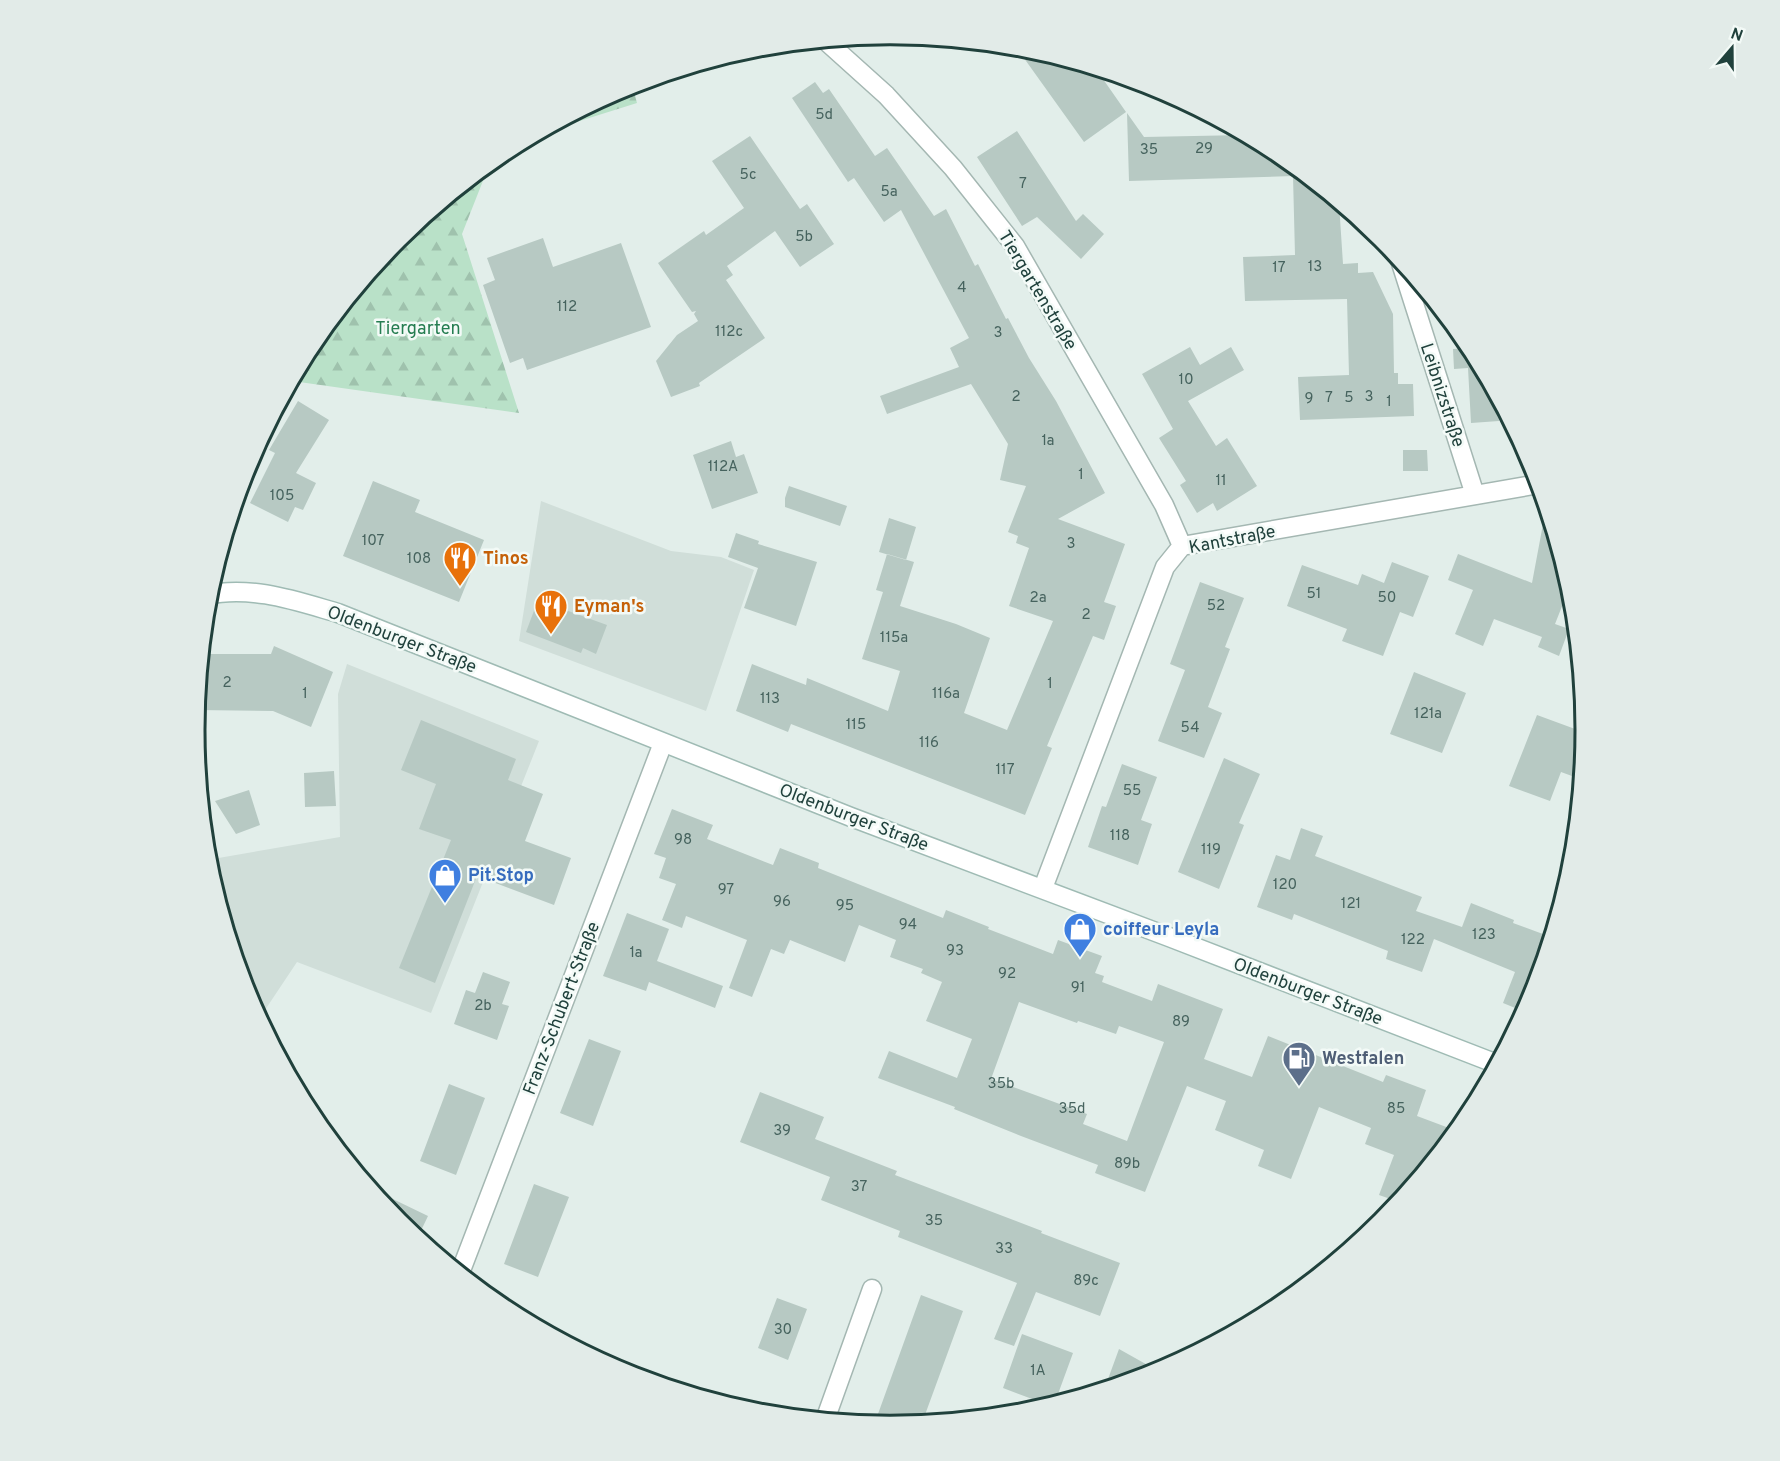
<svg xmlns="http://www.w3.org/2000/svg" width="1780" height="1461" viewBox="0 0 1780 1461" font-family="Overpass,sans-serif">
<defs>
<pattern id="forest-firs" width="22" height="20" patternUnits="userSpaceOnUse" patternTransform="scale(1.5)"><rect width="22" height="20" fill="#b9e1c8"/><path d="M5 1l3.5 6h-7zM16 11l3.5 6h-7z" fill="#9fc2ad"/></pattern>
</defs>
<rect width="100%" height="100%" fill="#e2eeea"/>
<path fill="#d0ded9" d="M541 501 671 551 721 557 754 570 706 711 519 641Z
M347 664 539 741 431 1013 297 962 259 1019 247 997 207 860 340 837 338 694Z"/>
<path fill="url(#forest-firs)" d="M632 85 637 103 535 135 624 87Z
M490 163 462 234 519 413 292 381 311 344 398 238Z"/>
<path fill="#b7c9c3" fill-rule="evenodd" d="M1016 47 1026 48 1096 69 1126 112 1084 142Z
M815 82 823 93 829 89 875 156 887 148 934 216 946 209 975 266 978 264 1006 319 1008 318 1029 358 1056 401 1105 493 1058 519 1125 544 1104 602 1116 606 1104 640 1093 636 1047 746 1052 748 1025 815 791 724 788 732 736 711 752 664 806 685 807 678 888 711 900 671 862 659 883 592 876 590 887 554 914 562 900 606 956 624 990 638 964 713 1007 730 1053 621 1009 606 1029 548 1016 543 1018 536 1008 532 1026 486 1000 480 1008 444 971 384 887 414 880 396 959 367 950 348 969 338 901 210 884 222 854 178 848 182 792 98Z
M1127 113 1144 137 1244 135 1277 152 1339 203 1343 264 1358 263V273L1373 272 1393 314 1394 373H1398V384H1413L1414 416 1300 420 1298 377 1349 375 1347 299 1245 301 1243 257 1295 255 1293 176 1129 181Z
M1017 131 1076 221 1083 214 1104 234 1081 259 1037 217 1022 226 977 157Z
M750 136 800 209 807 204 834 244 800 267 775 231 727 266 733 275 726 280 765 338 699 383 700 386 671 397 656 361 677 335 698 321 694 314 696 311 692 312 658 263 704 231 706 235 744 208 712 161Z
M543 238 553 267 621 243 651 327 527 370 523 358 510 363 483 285 495 280 487 258Z
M1467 342 1498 399 1499 421 1471 423 1468 368 1454 369 1453 349 1467 348Z
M1190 347 1200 365 1231 347 1244 370 1188 401 1216 446 1227 438 1257 486 1217 511 1213 503 1197 513 1180 485 1186 481 1159 438 1173 429 1142 374Z
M298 401 329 420 296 473 316 483 303 510 295 507 288 522 250 503 275 453 269 450Z
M731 441 736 457 744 454 758 493 712 509 693 455Z
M1403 450H1427L1428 471H1403Z
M373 481 420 500 415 512 484 540 459 602 343 556Z
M789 486 847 506 840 526 785 507V498Z
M1546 508 1570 586 1555 624 1569 629 1559 656 1538 647 1542 637 1494 619 1483 646 1455 634 1473 590 1448 580 1458 554 1532 583Z
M889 518 916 527 906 560 879 552Z
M736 533 759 541 758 544 817 562 796 626 744 608 758 568 728 557Z
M1392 562 1429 576 1413 617 1400 612 1383 656 1342 641 1347 629 1287 606 1302 565 1358 585 1362 574 1384 583Z
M1200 582 1244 598 1225 647 1230 649 1208 707 1222 713 1204 758 1158 741 1185 670 1170 664Z
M538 600 607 625 596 654 583 648 581 653 526 632Z
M274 646 333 672 311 727 273 711 196 710 202 654H271Z
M1414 672 1466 693 1442 753 1390 734Z
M1537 715 1586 733 1585 744 1572 776 1561 772 1550 801 1509 786Z
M421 720 516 759 508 780 543 794 525 841 571 858 554 905 477 876 435 983 399 968 451 840 419 829 436 784 401 770Z
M1224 758 1260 774 1239 823 1244 825 1219 889 1178 872Z
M1122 764 1157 777 1141 820 1152 824 1138 865 1088 847 1102 806 1106 807Z
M334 771 336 806 305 807 304 773Z
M249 790 260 825 236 834 215 801Z
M672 809 713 825 707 839 773 865 780 848 819 863 818 868 943 918 946 910 989 927 988 929 1053 954 1058 940 1102 956 1095 973 1104 976 1102 982 1152 1001 1158 984 1223 1009 1204 1059 1252 1077 1268 1036 1383 1082 1386 1075 1426 1090 1417 1116 1457 1131 1399 1202 1379 1195 1394 1155 1365 1144 1371 1128 1319 1107 1291 1179 1258 1166 1264 1150 1215 1130 1226 1101 1187 1086 1145 1192 1095 1173 1098 1165 1021 1136 954 1109 955 1107 878 1078 889 1051 957 1078 972 1039 926 1021 942 982 921 973 923 969 890 957 896 940 859 925 845 962 790 940 784 954 771 949 752 997 729 988 747 940 686 916 682 928 662 920 676 884 659 878 666 858 654 854ZM1019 1002 1077 1023 1078 1021 1116 1034 1119 1026 1164 1042 1127 1141 1083 1124 1087 1114 991 1079Z
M1301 828 1323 836 1315 856 1422 897 1416 911 1462 927 1471 903 1514 920 1513 923 1551 937 1533 997 1525 1012 1503 1003 1515 972 1434 939 1422 972 1386 959 1388 951 1294 914 1292 920 1257 907 1276 855 1290 860Z
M627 913 669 929 657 961 723 986 715 1008 649 982 646 991 603 976Z
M483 972 510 982 502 1004 509 1006 497 1040 454 1024 466 990 475 993Z
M589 1039 621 1051 593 1126 560 1113Z
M449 1084 485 1098 456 1175 420 1161Z
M760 1092 824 1117 815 1139 897 1171 895 1175 1042 1231 1041 1233 1120 1263 1100 1316 1036 1292 1014 1346 994 1339 1017 1283 898 1237 900 1231 821 1200 830 1177 740 1142Z
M534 1184 569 1197 538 1277 504 1264Z
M370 1188 428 1216 417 1239 398 1222Z
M921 1295 963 1311 922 1423 890 1426 874 1425Z
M777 1298 807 1309 788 1360 758 1348Z
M1022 1334 1073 1353 1054 1405 1051 1406 1003 1388Z
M1119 1349 1160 1372 1104 1390Z"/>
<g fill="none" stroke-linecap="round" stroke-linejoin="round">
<defs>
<path id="street" d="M826 41 886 95 953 168 1015 246 1164 505 1182 546
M1400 260 1475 495
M1043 888 1165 567 1182 546 1539 484
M460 1273 663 743
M825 1420 872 1289"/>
<path id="secondary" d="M207 595C251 585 296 601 338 613L851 817 1169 937 1497 1064"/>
</defs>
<use href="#street" stroke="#a4b7b2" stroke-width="21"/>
<use href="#secondary" stroke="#9fbbb4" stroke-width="21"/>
<use href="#street" stroke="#fff" stroke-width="18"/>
<use href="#secondary" stroke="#fff" stroke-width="18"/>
</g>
<defs>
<symbol id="restaurant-pin" viewBox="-11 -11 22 30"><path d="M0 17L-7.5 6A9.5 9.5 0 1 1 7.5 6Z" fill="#e8710a" stroke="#f3faf7"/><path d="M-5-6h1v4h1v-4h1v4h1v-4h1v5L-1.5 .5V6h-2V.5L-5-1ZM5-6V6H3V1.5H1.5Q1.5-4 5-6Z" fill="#fff"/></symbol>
<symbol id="shop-pin" viewBox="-11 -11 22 30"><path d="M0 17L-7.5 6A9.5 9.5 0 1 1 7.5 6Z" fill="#3f7fe0" stroke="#f3faf7"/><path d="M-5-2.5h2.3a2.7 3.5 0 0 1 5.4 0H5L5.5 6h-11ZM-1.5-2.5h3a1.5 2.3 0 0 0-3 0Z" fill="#fff"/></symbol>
<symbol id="fuel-pin" viewBox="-11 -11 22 30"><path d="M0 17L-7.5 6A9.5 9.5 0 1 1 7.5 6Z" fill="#5c6f8a" stroke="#f3faf7"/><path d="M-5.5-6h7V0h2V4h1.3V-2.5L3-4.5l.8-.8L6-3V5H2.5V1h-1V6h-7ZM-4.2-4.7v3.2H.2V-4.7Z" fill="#fff"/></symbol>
</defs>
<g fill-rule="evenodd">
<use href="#restaurant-pin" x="441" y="539" width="38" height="52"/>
<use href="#restaurant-pin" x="532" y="587" width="38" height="52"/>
<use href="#shop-pin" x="426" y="856" width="38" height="52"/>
<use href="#shop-pin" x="1061" y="910" width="38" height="52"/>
<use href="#fuel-pin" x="1280" y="1039" width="38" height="52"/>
</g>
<g text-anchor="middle" stroke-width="5" stroke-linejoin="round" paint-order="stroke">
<g font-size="15" fill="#46635e">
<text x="824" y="119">5d</text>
<text x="1204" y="153">29</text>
<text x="1149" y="154">35</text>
<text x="748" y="179">5c</text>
<text x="1023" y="188">7</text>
<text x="889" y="196">5a</text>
<text x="804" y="241">5b</text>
<text x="1315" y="271">13</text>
<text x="1279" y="272">17</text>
<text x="962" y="292">4</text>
<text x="567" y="311">112</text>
<text x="729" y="336">112c</text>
<text x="998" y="337">3</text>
<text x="1186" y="384">10</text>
<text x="1016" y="401">2</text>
<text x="1369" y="401">3</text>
<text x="1329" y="402">7</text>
<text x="1349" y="402">5</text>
<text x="1309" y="403">9</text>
<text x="1389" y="406">1</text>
<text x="1048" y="445">1a</text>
<text x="723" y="471">112A</text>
<text x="1081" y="479">1</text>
<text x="1221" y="485">11</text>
<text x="282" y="500">105</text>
<text x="373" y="545">107</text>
<text x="1071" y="548">3</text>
<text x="419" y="563">108</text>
<text x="1314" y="598">51</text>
<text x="1038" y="602">2a</text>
<text x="1387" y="602">50</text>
<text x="1216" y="610">52</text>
<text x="1086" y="619">2</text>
<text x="894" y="642">115a</text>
<text x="227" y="687">2</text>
<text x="1050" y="688">1</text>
<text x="305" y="698">1</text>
<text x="946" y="698">116a</text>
<text x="770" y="703">113</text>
<text x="1428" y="718">121a</text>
<text x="856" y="729">115</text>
<text x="1190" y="732">54</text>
<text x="929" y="747">116</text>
<text x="1005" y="774">117</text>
<text x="1132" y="795">55</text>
<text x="1120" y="840">118</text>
<text x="683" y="844">98</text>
<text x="1211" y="854">119</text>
<text x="1285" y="889">120</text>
<text x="726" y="894">97</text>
<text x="782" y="906">96</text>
<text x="1351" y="908">121</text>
<text x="845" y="910">95</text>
<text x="908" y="929">94</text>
<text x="1484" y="939">123</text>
<text x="1413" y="944">122</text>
<text x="955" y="955">93</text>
<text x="636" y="957">1a</text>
<text x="1007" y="978">92</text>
<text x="1078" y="992">91</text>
<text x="483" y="1010">2b</text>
<text x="1181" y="1026">89</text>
<text x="1001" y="1088">35b</text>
<text x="1072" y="1113">35d</text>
<text x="1396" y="1113">85</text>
<text x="782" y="1135">39</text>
<text x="1127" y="1168">89b</text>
<text x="859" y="1191">37</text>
<text x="934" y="1225">35</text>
<text x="1004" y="1253">33</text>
<text x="1086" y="1285">89c</text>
<text x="783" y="1334">30</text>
<text x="1038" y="1375">1A</text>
</g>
<g font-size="18" fill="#20413c" stroke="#f3faf7">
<text transform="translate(1038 290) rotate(59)" y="6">Tiergartenstraße</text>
<text transform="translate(1443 395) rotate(72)" y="6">Leibnizstraße</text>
<text transform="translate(1232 539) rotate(-11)" y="6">Kantstraße</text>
<text transform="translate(402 639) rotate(21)" y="6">Oldenburger Straße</text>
<text transform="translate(854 817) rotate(21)" y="6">Oldenburger Straße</text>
<text transform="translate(1308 991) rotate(21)" y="6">Oldenburger Straße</text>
<text transform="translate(561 1008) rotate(-69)" y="6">Franz-Schubert-Straße</text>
</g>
<g font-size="18" fill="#257d51" stroke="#f3faf7">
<text x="418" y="334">Tiergarten</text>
</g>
<g font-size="18" font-weight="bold" fill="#c56008" stroke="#f3faf7" text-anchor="start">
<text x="483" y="564">Tinos</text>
<text x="574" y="612">Eyman's</text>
</g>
<g font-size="18" font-weight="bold" fill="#366cbe" stroke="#f3faf7" text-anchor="start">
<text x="468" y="881">Pit.Stop</text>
<text x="1103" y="935">coiffeur Leyla</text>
</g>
<g font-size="18" font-weight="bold" fill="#4e5e75" stroke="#f3faf7" text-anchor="start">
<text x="1322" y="1064">Westfalen</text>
</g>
</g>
<path d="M0 0H1780V1461H0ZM205 730a685 685 0 1 1 1370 0a685 685 0 1 1-1370 0Z" fill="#e2ebe8" fill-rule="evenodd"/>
<path fill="none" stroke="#20413c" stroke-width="3" d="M205 730a685 685 0 1 1 1370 0a685 685 0 1 1-1370 0Z"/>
<g transform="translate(1732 48) rotate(20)" stroke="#f3faf7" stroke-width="4.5" paint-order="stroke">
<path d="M0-4.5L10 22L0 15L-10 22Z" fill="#20413c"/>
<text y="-9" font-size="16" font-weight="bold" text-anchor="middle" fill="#20413c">N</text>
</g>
</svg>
